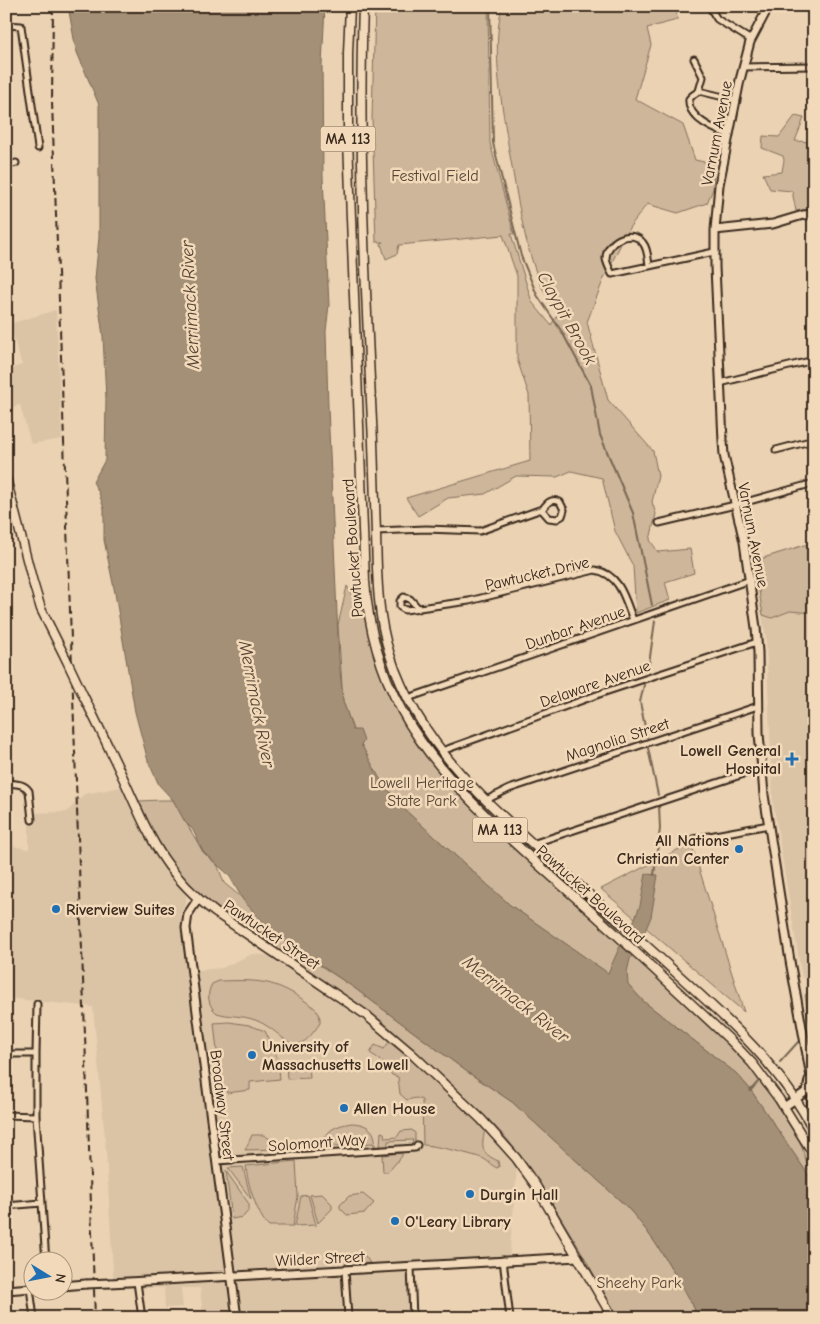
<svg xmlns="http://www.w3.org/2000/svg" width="820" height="1324" viewBox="0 0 820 1324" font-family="'Comic Neue',sans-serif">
<rect width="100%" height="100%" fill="#ead2b3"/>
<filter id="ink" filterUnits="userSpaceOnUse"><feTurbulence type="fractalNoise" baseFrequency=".02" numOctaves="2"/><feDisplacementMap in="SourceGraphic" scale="10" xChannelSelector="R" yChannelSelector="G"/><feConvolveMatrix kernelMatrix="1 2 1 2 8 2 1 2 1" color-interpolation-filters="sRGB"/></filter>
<g filter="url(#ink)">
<path fill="#dbc4a6" d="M56 310 62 439 31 444 20 405 6 408V371L22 365 9 324Z
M814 544V977L802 978 773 802 766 638 752 559Z
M122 787 147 841 172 878 186 895V903L183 909 181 918 187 971 222 968 252 954 273 956 358 1012 379 1029 397 1047 435 1079 498 1142 517 1168 509 1260 410 1269 411 1313 383 1316 382 1318H239L203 1316 200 1288H181L183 1307 165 1308 164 1288H114L106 1150 93 1007 6 998V845L29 849V813L67 812 84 794Z"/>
<path fill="#cdb69a" stroke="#84705c" d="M375 6H488L490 143 514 234H511L532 302 551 325 560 311C553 303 544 293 540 283 523 241 517 194 509 150 502 104 491 52 502 6L676 7 677 20 647 28 651 45 635 99 683 125 695 160 714 164 713 189 707 203 678 213 647 204 629 228 604 278 587 322 608 400 653 451 658 476 652 502 656 514 650 540 658 552 690 549 694 573 665 582 670 600 636 613 633 566 615 531 602 478 571 471 557 477 516 476 485 494 448 498 418 516 406 498 530 461 529 395 517 359V276L503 235 399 245 397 254 386 259 381 244 383 242H376L372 118Z
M795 116 804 118 795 141 814 142V208L796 211 792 191 770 189 763 174 782 172 784 160 783 156 762 148 763 136 779 137Z
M814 542V613L790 611 772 618 763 615 754 561Z
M347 586 365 619 376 661 389 694 417 745 452 787 490 826 715 1030 754 1070 799 1138 813 1182 750 1089 737 1074 643 1001 628 984 609 974 510 905 404 809 381 781 353 730 343 701 338 625Z
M161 800H173L203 852 218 866 224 883 241 897 289 945 353 987 466 1071 512 1102 626 1206C647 1229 663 1253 678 1280 685 1292 694 1303 697 1318H618L581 1251 540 1184 508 1140 492 1123 447 1080 382 1021 214 905C179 877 156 843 139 801Z
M691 843 744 1012 601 889Z
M219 981C256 980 274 979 305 1001 314 1007 321 1011 320 1023 292 1066 287 1032 255 1020 242 1015 229 1017 217 1013 208 1006 206 994 212 984Z
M814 986V1037L811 1032 805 995Z
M229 1022 249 1025 265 1031 278 1059 280 1079 250 1082V1090L227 1093 226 1089 217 1084 219 1082 216 1080 214 1062 218 1061 214 1023Z
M389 1042 435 1079 485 1128C482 1147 479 1152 498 1161L499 1167 497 1168C492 1166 489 1162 484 1159 476 1155 433 1145 423 1145L422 1100 416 1098 407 1100 400 1094 398 1077 392 1075 382 1061 370 1053 375 1045 384 1049Z
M309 1063 310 1078 287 1079 286 1064Z
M352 1123C369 1124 377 1131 375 1148L373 1143 321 1147V1152L317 1151C326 1132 331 1126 352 1123Z
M412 1130 415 1133V1145L412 1144 413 1140 388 1141V1147L380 1146 381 1132 384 1133 385 1138 397 1137 401 1131Z
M252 1135H264L277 1144V1149L245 1150Z
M402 1153V1156L388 1172H383L382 1155Z
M296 1161 298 1196 293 1226H269C257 1216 247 1181 246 1166Z
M243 1167 251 1199 228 1168Z
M226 1171 249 1204V1210L243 1217 232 1219Z
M322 1194 332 1204V1209L318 1223 310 1195Z
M363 1194 374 1203 365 1213 347 1215 340 1208V1205L349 1196Z
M308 1195 316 1225 295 1226 301 1196Z
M363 1253 370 1263 345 1265V1264Z"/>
<path fill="#a48f77" stroke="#7a6753" d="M68 6H325L322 65 323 177 329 305 326 331 328 407 339 659 343 701 353 730H360L364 741 361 744 381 781 404 809 510 905 608 973 624 937 632 925 640 906 646 874 658 875 651 917 642 938 630 959 627 972 628 984 643 1001 737 1074 750 1089 814 1183V1318H697C694 1303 685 1292 678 1280 663 1253 647 1229 626 1206L512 1102 466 1071 353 987 275 935 243 900 229 875 203 852 193 830 185 822 173 800 159 785 148 761 135 712 115 593 104 540V509L99 493 93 482 105 460 106 399 103 336 95 279 99 237V105L76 50Z"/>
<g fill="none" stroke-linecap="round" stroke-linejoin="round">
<path stroke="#7a6753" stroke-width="2" d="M490 6 493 143 521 256 537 295 562 332 591 386 600 435 633 513 652 605
M648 671 655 621
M644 685 640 702 647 737
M648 748 658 795
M654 875 660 829 659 805
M810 1031 814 1023
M780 1062 798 1042
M750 1091 758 1082"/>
<defs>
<path id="street" d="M709 6 717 19 751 40
M6 25 21 26 38 148
M694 59 703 77 699 91
M743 67 814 66
M6 118H9
M729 135C715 130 687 118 689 99L693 95 699 91 736 100
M6 166 16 163
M649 266C648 259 648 249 643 243 632 227 605 242 606 259 607 264 610 270 612 274L714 252
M720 383 814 360
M776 450 814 440
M659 523 735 505 814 483
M376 531 426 529 480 531 539 510H542L549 518 557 519 562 516 564 510 560 502C551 498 547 503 542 510
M419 609 410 599 404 597 400 601V607L405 610 469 601 595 570C620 574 625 599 633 620
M408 698 750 580
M442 751 605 692 757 642
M6 783C15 784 24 783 29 791L32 820
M486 800 509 789 758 706
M693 839 769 825
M532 844 762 768
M37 1004 36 1054V1116L46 1262
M805 1049 814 1045
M6 1054H36
M6 1115 36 1116
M217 1161 415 1148 417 1145
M6 1206 42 1203
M503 1260 510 1318
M411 1267 413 1318
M345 1270 348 1318
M137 1282 142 1318
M30 1288 34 1318"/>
<path id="secondary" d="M769 6 750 42 740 80 719 185 715 230V267L723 441 724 455 744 542 756 628 758 652 759 733 764 795 790 961 813 1088 811 1109 814 1119
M715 230 773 224 803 215 814 214
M6 527 14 507
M198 899 188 914 186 928 237 1318
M784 1107 807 1091 809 1080
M110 1283 578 1257
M62 1286 86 1284
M6 1290 32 1288"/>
<path id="primary" d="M350 6 348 53V140L365 581C368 626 380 671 402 711 442 785 523 850 585 906 634 950 682 995 730 1040L752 1063 779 1099 814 1155
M363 6C358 152 366 296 373 442 374 472 375 502 376 533 377 574 377 615 390 655 409 715 449 766 495 809 553 864 614 916 673 970 726 1018 781 1066 814 1131
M6 478 32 579 41 609 66 659
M84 697C98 725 111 752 124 780 150 837 164 874 216 913L366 1015 412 1054 481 1119 516 1158 536 1186 613 1318"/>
</defs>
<use href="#street" stroke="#3b2a1e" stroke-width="9"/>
<use href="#secondary" stroke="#3b2a1e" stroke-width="11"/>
<use href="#primary" stroke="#3b2a1e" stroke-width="11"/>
<use href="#street" stroke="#f1d9b9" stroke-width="5"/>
<use href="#secondary" stroke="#f1d9b9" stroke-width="7"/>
<use href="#primary" stroke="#f1d9b9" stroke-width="8"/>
<path stroke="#3b2a1e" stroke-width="2" stroke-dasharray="8 4" stroke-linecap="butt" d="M53 6 52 102 95 1318"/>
<defs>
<path id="secondary-bridge" d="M86 1284 110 1283"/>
<path id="primary-bridge" d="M66 659 84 697"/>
</defs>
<use href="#secondary-bridge" stroke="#3b2a1e" stroke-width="11" stroke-linecap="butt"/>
<use href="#primary-bridge" stroke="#3b2a1e" stroke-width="11" stroke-linecap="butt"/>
<use href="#secondary-bridge" stroke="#f1d9b9" stroke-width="7"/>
<use href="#primary-bridge" stroke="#f1d9b9" stroke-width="8"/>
</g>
</g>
<g fill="#1f6fb2" stroke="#f1d9b9" stroke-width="2">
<path d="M789.5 751.5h5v5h5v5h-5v5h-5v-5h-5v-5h5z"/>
<circle cx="739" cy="849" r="5"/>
<circle cx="56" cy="909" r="5"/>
<circle cx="252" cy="1055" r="5"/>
<circle cx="344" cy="1108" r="5"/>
<circle cx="470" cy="1194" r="5"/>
<circle cx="395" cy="1221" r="5"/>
</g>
<g text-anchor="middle" stroke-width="5" stroke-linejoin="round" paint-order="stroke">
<g fill="#f1d9b9" stroke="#725e4c" stroke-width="1">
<rect x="320.5" y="126.5" width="55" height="25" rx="4"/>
<rect x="472.5" y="817.5" width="55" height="25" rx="4"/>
</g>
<g font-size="15" font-weight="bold" fill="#3b2a1e">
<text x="348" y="144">MA 113</text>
<text x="500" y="835">MA 113</text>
</g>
<g font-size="16" fill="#3b2a1e" stroke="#f1d9b9">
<text transform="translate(716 133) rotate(-79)" y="6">Varnum Avenue</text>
<text transform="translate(754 535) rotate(79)" y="6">Varnum Avenue</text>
<text transform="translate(352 548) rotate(-94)" y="6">Pawtucket Boulevard</text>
<text transform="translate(537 573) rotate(-13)" y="6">Pawtucket Drive</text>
<text transform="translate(575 627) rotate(-19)" y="6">Dunbar Avenue</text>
<text transform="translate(595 683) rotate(-19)" y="6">Delaware Avenue</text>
<text transform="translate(617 739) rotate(-18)" y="6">Magnolia Street</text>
<text transform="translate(591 894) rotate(42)" y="6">Pawtucket Boulevard</text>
<text transform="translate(272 934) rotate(34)" y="6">Pawtucket Street</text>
<text transform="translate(223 1105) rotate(83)" y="6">Broadway Street</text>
<text transform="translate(317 1142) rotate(-4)" y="6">Solomont Way</text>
<text transform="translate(320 1258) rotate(-3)" y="6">Wilder Street</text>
</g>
<g font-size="16" fill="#584637" stroke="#f1d9b9">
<text x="435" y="181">Festival Field</text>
<text x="422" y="788">Lowell Heritage<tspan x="422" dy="18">State Park</tspan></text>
<text x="639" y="1288">Sheehy Park</text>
</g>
<g font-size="16" font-weight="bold" fill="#3b2a1e" stroke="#f1d9b9" text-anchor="start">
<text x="781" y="756" text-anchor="end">Lowell General<tspan x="781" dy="18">Hospital</tspan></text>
<text x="729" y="846" text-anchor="end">All Nations<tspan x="729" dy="18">Christian Center</tspan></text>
<text x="66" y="915">Riverview Suites</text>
<text x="262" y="1052">University of<tspan x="262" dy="18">Massachusetts Lowell</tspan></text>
<text x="354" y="1114">Allen House</text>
<text x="480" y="1200">Durgin Hall</text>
<text x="405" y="1227">O'Leary Library</text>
</g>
<g font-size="18" font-style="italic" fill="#554334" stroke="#f1d9b9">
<text transform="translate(190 305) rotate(-93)" y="6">Merrimack River</text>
<text transform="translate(567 318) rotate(61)" y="6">Claypit Brook</text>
<text transform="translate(257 704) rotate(79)" y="6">Merrimack River</text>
<text transform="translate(516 999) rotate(38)" y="6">Merrimack River</text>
</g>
</g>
<rect width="820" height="1324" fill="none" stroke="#f1d9b9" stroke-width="25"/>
<rect x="12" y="12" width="795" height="1299" fill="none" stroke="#3b2a1e" stroke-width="2" filter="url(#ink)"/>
<g transform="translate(48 1276) rotate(100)"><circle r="24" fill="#f1d9b9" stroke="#a8937b"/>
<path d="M0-4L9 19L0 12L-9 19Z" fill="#1f6fb2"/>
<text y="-8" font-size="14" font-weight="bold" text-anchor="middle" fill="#3b2a1e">N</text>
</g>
</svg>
